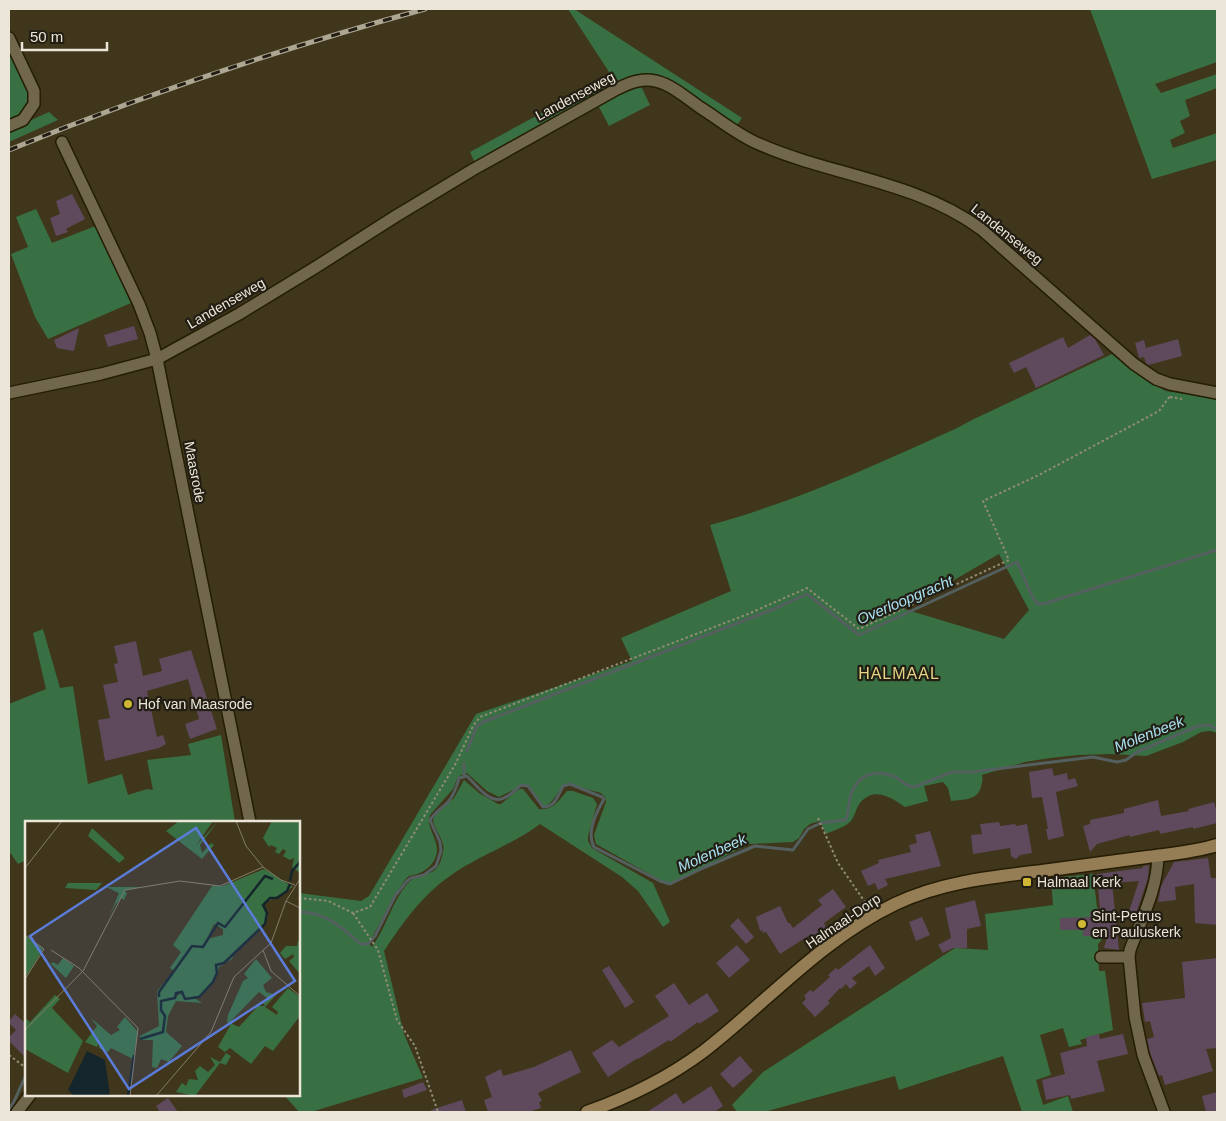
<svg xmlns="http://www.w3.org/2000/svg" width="1226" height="1121" viewBox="0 0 1226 1121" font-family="Arial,sans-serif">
<rect width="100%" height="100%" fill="#3f361c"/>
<path fill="#387043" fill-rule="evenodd" d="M568 9H574L742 118 735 128 666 82 640 84 650 105 609 126 599 107 555 131 550 121 475 163 470 152 611 75Z
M1090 9H1217V62L1155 84 1161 93 1217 74V88L1185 100 1190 116 1180 121 1185 133 1170 140 1173 148 1217 133V160L1152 179Z
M9 44 31 91C29 106 22 116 9 122Z
M49 112 58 120 9 142V130Z
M36 209 52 243 98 225 131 303 48 339 35 317 11 254 28 247 16 217Z
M1112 354 1147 381 1166 391 1217 399V733L1211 731 1201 732 1183 742 1146 756 1111 754 1078 755 1050 758 1025 762 982 775C983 780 982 782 981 787 977 801 964 799 951 801L948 788 943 782 924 786 928 801 905 807C891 797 874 786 860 803 856 808 855 816 851 821 846 827 834 830 826 834L820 821 810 824 804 829 799 838 793 842 749 844 670 884 660 880 596 844 594 835 606 802 605 797 601 793 567 784C557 790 555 802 544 807 536 801 533 790 525 784L499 797 487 791 467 773 461 775 457 779 453 789 430 815C425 828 441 841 436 856 433 865 426 871 417 874 415 875 412 875 409 876 401 881 376 931 369 943L372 947C386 928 392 901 408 883 421 870 438 881 443 852 446 840 434 831 433 819L438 812 454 798 464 780 479 793 498 804H501L519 789H523L539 809C553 811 559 800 567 791H573L593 798 597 804 588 836V841L592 848 653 883 670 922 663 927 638 891 622 877 540 824C512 845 478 856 450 876 422 895 402 924 384 951L404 1034 423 1078 311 1112H299L284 1095H299V893L361 901 369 896 476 714 632 661 621 638 731 591 710 525C795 502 875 465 955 429L974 419ZM999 554 1029 610 1004 639 904 609Z
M43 629 60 688 73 686 88 784 122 774 128 795 147 789 153 790 147 760 191 755 188 744 221 735 235 822H26V860L18 864 9 851V704L46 689 33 633Z
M1093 874 1097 907 1109 923 1107 934 1098 944 1099 971H1105L1113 1030 1080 1040 1082 1044 1069 1047 1063 1028 1040 1035 1051 1075 1036 1080 1043 1105 1068 1096 1073 1112H1022L1003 1056 899 1090 895 1076 764 1112H737L732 1105 763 1072 955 948 988 950 985 914 1053 905 1051 878Z"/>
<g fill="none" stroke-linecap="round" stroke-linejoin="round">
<path stroke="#54605f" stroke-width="3" d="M467 751 477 726 483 722 774 609 807 594 859 635 1017 562 1033 598 1038 604H1043L1217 550
M464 763V776
M299 912C326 912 341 927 361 944H368L375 936 395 896 407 881 411 878 424 875 436 866 441 851 440 842 430 820C435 812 442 808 448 802 454 795 457 786 459 778L467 776C476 785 490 805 504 798 510 796 516 789 521 785L528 786 543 807C555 807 558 796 563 786L570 784 602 797 604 799C596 813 586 832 594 847L660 881 670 884 703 868 755 846 793 850 808 829 821 823 845 820 847 817C848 810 849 801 851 794 859 772 879 769 897 778 903 782 907 787 914 787L952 772H972L1093 757 1117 762 1126 760 1137 752 1198 726 1209 725 1217 729
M9 1110C17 1098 19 1088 26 1076"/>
</g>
<path fill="#5f495d" d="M72 194 85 219 66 229 68 232 56 236 50 218 60 214 56 201Z
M134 326 138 339 108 347 104 335Z
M79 328 74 351 57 348 54 340Z
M1090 335 1095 339 1104 355 1036 388 1026 367 1014 373 1009 363 1063 337 1068 348Z
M1178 339 1182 356 1148 365 1146 363 1144 357 1139 358 1135 343 1144 340 1146 348Z
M136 641 143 676 162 671 159 659 191 650 217 729 190 739 185 724 199 719 188 679 147 691 157 737 163 735 166 744 159 748 105 761 98 720 110 718 103 685 118 682 114 664 118 663 114 646Z
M1052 768 1054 776 1067 773 1068 780 1075 778 1078 786 1056 792 1064 836 1048 840 1046 829H1048L1042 797 1032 798 1029 772Z
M1158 800 1161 816 1189 811 1188 809 1214 802 1217 813V823L1193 829V827L1160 834 1159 830 1130 837V835L1097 844 1090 852 1083 826 1090 824V820L1124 813V809Z
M999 822 1000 826 1015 824 1016 826 1027 824 1032 853 1020 855 1016 859 1011 856 1010 848 973 854 971 835 982 834 980 824Z
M930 831 941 866 885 879 888 885 878 890 875 883 868 886 861 871 879 863 878 860 911 852 909 845 917 843 915 835Z
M1208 858 1211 878H1217V925L1195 923 1194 884 1175 887 1176 900 1158 902 1161 886 1174 862Z
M1149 865 1148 878 1136 914 1129 911 1139 881 1112 883 1119 950 1104 948 1107 936H1083V930H1060V918L1090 917V912L1100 911 1097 874 1143 868V866Z
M833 889 846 907 824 923 826 927 812 938 810 935 780 954 766 932 763 933 762 930 760 931 756 917 780 906 788 923H790L793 928 822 905 818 900Z
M975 900 981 926 967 929V948H953L943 953 938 945 951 938 945 908Z
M922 917 930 935 916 941 909 922Z
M738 918 754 937 746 944 730 926Z
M737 945 750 960 729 978 716 963Z
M870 945 885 968 875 976 869 966 852 978 857 983 850 989 846 984 841 989 840 988 828 1001 830 1003 815 1017 802 1003 806 999 804 996 810 990 813 992 830 977 828 975 836 968 838 970Z
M1217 958V1048L1206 1049 1213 1071 1165 1085 1162 1075 1159 1076 1150 1053 1147 1039 1154 1037 1150 1021 1145 1022 1142 1003 1185 998 1182 962Z
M609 966 634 1002 625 1008 602 970Z
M674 983 689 1005 707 993 719 1011 699 1024 698 1022 670 1042 669 1040 638 1059V1058L608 1077 592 1053 612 1040 619 1047 669 1016 655 996Z
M15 1014 26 1024V1058L9 1041V1037L16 1030 9 1023V1021Z
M1099 1034 1100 1039 1123 1034 1128 1054 1097 1061 1105 1091 1071 1099 1070 1095 1046 1100 1042 1080 1065 1074 1060 1053 1087 1046 1086 1037Z
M571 1050 581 1072 538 1093 542 1101 539 1102 541 1108 528 1112H488L484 1100 492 1097 485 1077 501 1069 503 1076 534 1067Z
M740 1056 753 1071 733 1088 720 1074Z
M423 1082 427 1090 404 1098 402 1090Z
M711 1086 723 1106 714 1112H647L676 1093 683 1104Z
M1217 1092V1112H1206L1202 1096Z
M168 1098 178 1112H160L156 1106Z
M462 1100 466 1112H431V1110Z"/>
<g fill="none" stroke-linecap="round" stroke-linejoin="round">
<defs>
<path id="street" d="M9 38 34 91V104L23 120 9 126
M62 142 139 304 150 333 157 359 250 822
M9 393 101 374 157 359 239 314 316 267 396 216 474 169 617 89C623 86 631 82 638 81 662 75 682 95 701 108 720 120 738 135 759 144 832 176 916 181 981 229L1134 364 1156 379 1170 384 1217 393
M1158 855C1158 888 1141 920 1130 950L1129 957 1135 1017 1143 1055 1164 1112
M1101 957H1129
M17 1112 30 1095"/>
<path id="secondary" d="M587 1112C629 1097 668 1078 704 1051 767 1002 822 939 895 904 941 882 992 877 1042 871 1077 866 1112 862 1147 857 1170 854 1195 852 1217 845"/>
</defs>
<use href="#street" stroke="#251d04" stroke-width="14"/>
<use href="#secondary" stroke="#251d04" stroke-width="15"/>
<path stroke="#928b76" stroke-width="2" stroke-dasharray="2.5 2.5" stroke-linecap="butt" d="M1170 397 1182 399
M818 818 838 863 867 905
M299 898 328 901 353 913 370 907 456 763 473 726 480 717 748 614 807 588 859 629 1009 560 983 501 1039 475 1159 411 1170 396
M353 913 378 950 397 1020 415 1046 438 1112
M9 1055 26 1068"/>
<use href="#street" stroke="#70674c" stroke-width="11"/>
<use href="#secondary" stroke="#957d55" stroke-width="12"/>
<defs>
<path id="rail" d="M9 150C145 94 283 48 425 9"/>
</defs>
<use href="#rail" stroke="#ada693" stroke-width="5"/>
<use href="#rail" stroke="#221e13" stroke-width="3" stroke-dasharray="9" stroke-linecap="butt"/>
</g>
<g fill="#d0b736" stroke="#221e13" stroke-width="2">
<circle cx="128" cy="704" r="5"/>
<rect x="1022" y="877" width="10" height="10" rx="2.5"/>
<circle cx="1082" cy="924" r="5"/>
</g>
<g text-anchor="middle" stroke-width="4.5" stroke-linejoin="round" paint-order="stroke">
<g font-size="14" fill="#ebe6d7" stroke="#221e13">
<text transform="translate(575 96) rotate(-28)" y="5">Landenseweg</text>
<text transform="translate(1007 234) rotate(39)" y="5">Landenseweg</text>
<text transform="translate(226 303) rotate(-30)" y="5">Landenseweg</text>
<text transform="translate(195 472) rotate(79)" y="5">Maasrode</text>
<text transform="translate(843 921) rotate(-34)" y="5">Halmaal-Dorp</text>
</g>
<g font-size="14" fill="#ebe6d7" stroke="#221e13" text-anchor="start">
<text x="138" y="709">Hof van Maasrode</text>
<text x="1037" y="887">Halmaal Kerk</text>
<text x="1092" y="921">Sint-Petrus<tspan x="1092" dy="16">en Pauluskerk</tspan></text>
</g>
<g font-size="15" font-style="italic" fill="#a9e1f2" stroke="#221e13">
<text transform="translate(905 600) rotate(-23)" y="5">Overloopgracht</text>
<text transform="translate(1149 734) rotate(-22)" y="5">Molenbeek</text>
<text transform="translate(712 853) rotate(-24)" y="5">Molenbeek</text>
</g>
<g font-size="16" letter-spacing="1" fill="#e4d485" stroke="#221e13">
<text x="899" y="679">HALMAAL</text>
</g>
</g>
<g transform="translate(25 821)">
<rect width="275" height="275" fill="#3f361c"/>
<path d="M154 0H188L171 25 193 0 175 24 177 32 186 22 189 24 177 38 141 10ZM247 0H275V52L267 46 269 37 265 39 258 35 261 30 258 28 254 33 250 31 252 27 246 24 244 26 238 17ZM67 7 100 37 94 42 63 15ZM239 48 268 66 237 84 243 95 240 104 211 129 207 138 194 146 191 156 174 176 160 178 157 170 151 172V176L156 172 160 178H171L177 182 151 180 143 195 141 211 157 225 144 241 136 238 132 247 127 246 128 219H115V215L134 205 132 170 149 150 145 147 156 131 148 124 187 65H198ZM189 103 198 108V114L182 118ZM43 62H77L71 69 40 67ZM81 66H116L99 70 102 72 99 79 96 77 90 84 84 96 94 72ZM0 114 18 128 2 154 0 153ZM273 120H275V153L264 140 269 136 268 133 260 138 255 132 261 125H272ZM38 137 49 145 41 157 26 143 28 141 33 144ZM231 138 247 157 238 164 241 171 251 174 240 186 252 194 253 191 247 186 263 167 275 176V195L248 230 240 225 226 243 205 227 200 231 193 226 206 203 202 201 203 194 218 160 223 157 219 153ZM234 171 242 177 238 182 240 185H233L214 206 207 203 206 200ZM30 174 35 178 27 187 58 220 43 252 0 228V197L5 201ZM100 196 113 211 108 238 86 227 83 231 74 227V222L72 226 60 221 72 205 66 197 86 214 95 209 92 206ZM201 232 206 235 201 244 195 242 170 275 151 271 157 262 161 265 164 258 173 259 170 250 175 245 183 251 190 244 185 236 195 241Z" fill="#387043" fill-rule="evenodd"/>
<path d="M62 230 80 239 85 275H49L43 269Z" fill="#14262b"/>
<path fill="none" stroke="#14262b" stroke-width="2.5" d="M265 60 267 50 275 41M134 176V171L167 125 178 126 193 102 200 106 240 55 248 58M115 218 138 211 140 195 136 189V180L150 177 151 172 157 171 160 178 174 176 188 161 192 152 191 144 199 142 240 103 242 92 238 84 245 77H252L262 70 265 63M103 275 109 234"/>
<path fill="none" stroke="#847c67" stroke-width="1" d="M211 0 221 25 238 46 256 59 270 64M0 47 37 0M261 80 275 87M0 114 19 128 0 158M26 129 54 147 113 207 105 275M238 129 246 150 275 175M0 209 58 150 100 69 155 60 195 65 238 46M131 275 186 211 209 156 246 122 261 80 275 58"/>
<path fill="#5b7cd8" fill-opacity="0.15" stroke="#5b7cd8" stroke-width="2.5" d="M171 7 270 160 104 268 5 115Z"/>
<rect width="275" height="275" fill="none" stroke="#ebe6d7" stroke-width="2.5"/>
</g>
<rect width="1226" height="1121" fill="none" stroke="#ebe6d7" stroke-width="20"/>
<path d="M22 42v8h85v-8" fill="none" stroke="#ebe6d7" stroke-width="2.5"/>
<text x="30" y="42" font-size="15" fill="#ebe6d7" stroke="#221e13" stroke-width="4" paint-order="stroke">50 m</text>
</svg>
